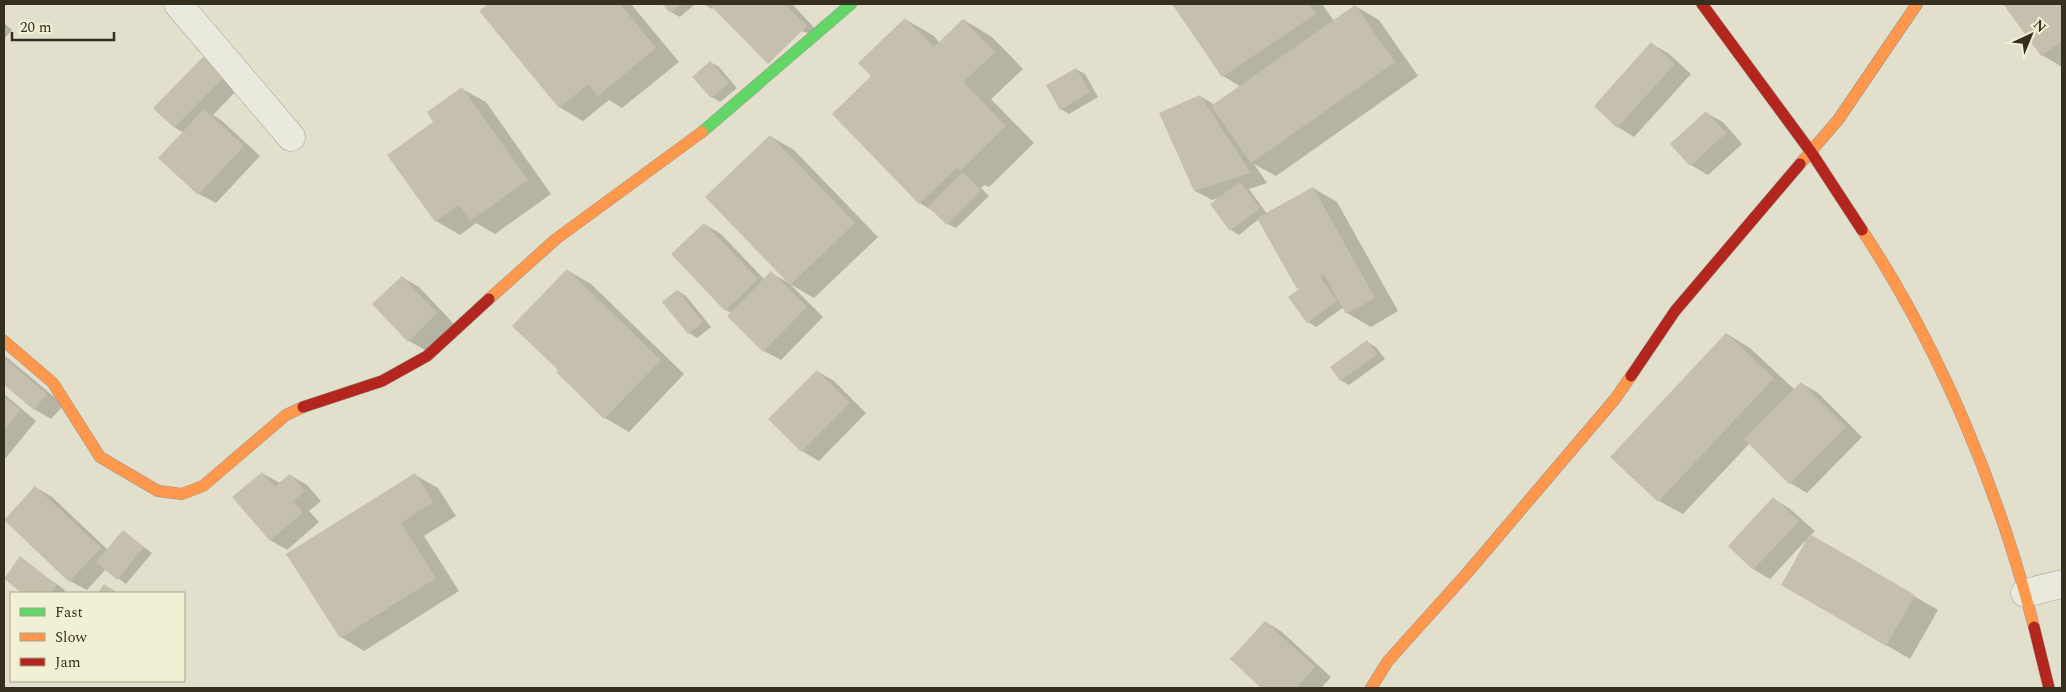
<svg xmlns="http://www.w3.org/2000/svg" width="2066" height="692" viewBox="0 0 2066 692" font-family="Spectral,serif">
<rect width="100%" height="100%" fill="#e2e0cd"/>
<path fill="#0003" d="M490 4H631L679 62 622 108 609 100 583 121 559 107 481 11Z
M663 4H692L694 5 680 17 671 12Z
M704 4H792L823 37 714 7 712 9Z
M1174 4H1322L1334 21 1355 6 1379 20 1418 76 1276 176 1254 164 1267 183 1249 189 1267 214 1313 188 1337 202 1398 311 1371 327 1347 313 1344 307 1316 327 1308 322 1301 290 1298 288 1259 219 1239 235 1231 230 1219 198 1212 200 1195 191 1200 96 1215 105 1241 87 1223 76Z
M2005 4H2062V67L2042 55Z
M905 19 934 36 940 43 964 20 992 37 1023 69 991 99 1034 143 989 187 985 185 981 188 989 196 956 228 948 224 936 213 920 203 833 114 873 76Z
M4 23 12 30 4 39Z
M1651 44 1668 53 1691 74 1634 137 1618 127Z
M203 58 220 68 240 87 213 115 221 120 260 156 216 203 199 194 184 133 174 127Z
M710 62 719 67 737 88 720 102 712 97Z
M1076 69 1085 74 1098 97 1069 114 1061 109Z
M462 89 486 102 551 194 495 234 476 223 460 235 436 221Z
M1706 113 1723 122 1742 144 1708 175 1691 165Z
M770 136 794 150 878 237 814 298 790 284 823 317 781 360 764 351 731 313 726 310 704 224 721 234 764 279 771 273 789 283Z
M567 270 591 284 684 374 629 432 605 418 559 370Z
M402 277 419 287 454 324 425 350 409 341Z
M678 291 686 296 711 327 697 338 689 333Z
M1727 334 1750 348 1795 390 1801 383 1818 393 1862 437 1807 493 1790 483 1750 443 1683 514 1659 501Z
M1367 342 1376 347 1385 359 1349 385 1340 380Z
M4 355 64 405 51 419 34 409 4 384Z
M817 371 834 381 866 413 819 461 802 451Z
M4 394 36 421 4 460Z
M262 473 280 483 290 475 307 485 321 501 309 511 319 522 287 550 270 540Z
M415 475 438 488 456 516 424 536 459 591 364 651 341 637Z
M35 487 52 497 108 550 123 532 152 553 126 584 106 569 87 590 70 581Z
M1774 499 1790 509 1815 531 1810 536 1938 610 1910 659 1783 585 1807 539 1770 579 1753 569Z
M20 558 65 590 63 593H24L5 578Z
M1266 622 1282 632 1331 677 1321 688H1263L1232 659Z"/>
<path fill="#c5c0ae" d="M488 4H620L656 48 598 96 588 84 559 108 479 11Z
M662 4H681L670 13Z
M715 4H785L807 26 768 64 712 7Z
M1172 4H1309L1316 14 1222 77Z
M2003 4H2062V41L2041 56Z
M1355 5 1395 62 1251 163 1211 106Z
M905 18 934 47 963 19 995 52 963 82 1006 126 960 171 957 168 919 204 832 114 871 76 858 63Z
M1651 42 1675 64 1617 128 1594 106Z
M203 57 224 77 174 128 153 108Z
M710 61 729 83 711 98 692 77Z
M1076 68 1090 92 1060 110 1046 85Z
M462 87 528 180 470 221 458 205 435 222 387 155 433 122 427 112Z
M1200 95 1251 173 1194 191 1159 113Z
M204 109 244 146 198 195 158 158Z
M1706 111 1726 133 1690 166 1670 144Z
M770 135 855 223 790 285 705 197Z
M963 172 981 191 947 225 928 207Z
M1240 182 1260 208 1230 231 1210 204Z
M1313 187 1375 298 1346 314 1324 274 1320 277 1337 301 1307 323 1288 297 1303 286 1297 289 1257 218Z
M704 223 758 279 725 311 671 254Z
M567 269 661 360 604 419 556 372 558 370 512 326Z
M771 271 807 307 763 352 727 316Z
M402 276 437 313 408 342 372 304Z
M677 290 703 322 688 334 662 302Z
M1726 333 1774 378 1658 502 1610 457Z
M1367 340 1377 354 1340 381 1330 367Z
M4 358 47 394 34 410 4 385Z
M817 370 850 403 801 452 768 419Z
M1801 382 1846 427 1789 484 1744 439Z
M4 397 20 410 4 430Z
M262 472 275 486 290 474 305 491 293 501 303 512 270 541 232 497Z
M415 473 433 502 401 523 436 578 340 638 286 554Z
M35 486 101 548 69 582 4 520Z
M1773 497 1799 521 1753 570 1728 546Z
M123 530 144 547 117 580 96 562Z
M1810 534 1915 595 1886 646 1781 585Z
M20 556 57 585 51 593H22L4 579Z
M104 584 118 593H98Z
M1265 621 1315 667 1296 688H1261L1230 659Z"/>
<g fill="none" stroke-linecap="round" stroke-linejoin="round">
<defs>
<path id="street" d="M178 4 291 137
M2025 593 2062 584"/>
<path id="fast" d="M702 132 851 4"/>
<path id="slow" d="M1800 164 1838 120 1917 4
M1862 230C1940 348 1999 490 2034 627
M489 299 556 239 702 132
M4 341 53 383 100 457 158 491 182 494 203 486 286 415 303 407
M1371 688 1388 661 1468 572 1615 399 1631 376"/>
<path id="jam" d="M1702 4 1811 152 1862 230
M1631 376 1675 311 1800 164
M303 407 382 381 427 356 489 299
M2034 627 2049 688"/>
</defs>
<use href="#street" stroke="#a7a596" stroke-width="29"/>
<use href="#fast" stroke="#979486" stroke-width="12"/>
<use href="#slow" stroke="#979486" stroke-width="12"/>
<use href="#jam" stroke="#979486" stroke-width="12"/>
<use href="#street" stroke="#eae9de" stroke-width="28"/>
<use href="#fast" stroke="#63d668" stroke-width="11"/>
<use href="#slow" stroke="#ff974d" stroke-width="11"/>
<use href="#jam" stroke="#b3261e" stroke-width="11"/>
</g>
<rect width="2066" height="692" fill="none" stroke="#352f1f" stroke-width="10"/>
<rect x="10" y="592" width="175" height="90" fill="#f2f0d4" stroke="#a6a38c"/>
<rect x="20" y="608" width="25" height="8" fill="#63d668" stroke="#a6a38c"/>
<text x="55" y="617" font-size="15" fill="#352f1f">Fast</text>
<rect x="20" y="633" width="25" height="8" fill="#ff974d" stroke="#a6a38c"/>
<text x="55" y="642" font-size="15" fill="#352f1f">Slow</text>
<rect x="20" y="658" width="25" height="8" fill="#b3261e" stroke="#a6a38c"/>
<text x="55" y="667" font-size="15" fill="#352f1f">Jam</text>
<g transform="translate(2031 35) rotate(44)" stroke="#f2f0d4" stroke-width="4" paint-order="stroke">
<path d="M0-4L9 19L0 12L-9 19Z" fill="#352f1f"/>
<text y="-8" font-size="14" font-weight="bold" text-anchor="middle" fill="#352f1f">N</text>
</g>
<path d="M12 32v8h102v-8" fill="none" stroke="#352f1f" stroke-width="2.5"/>
<text x="20" y="32" font-size="15" fill="#352f1f" stroke="#f2f0d4" stroke-width="4" paint-order="stroke">20 m</text>
</svg>
